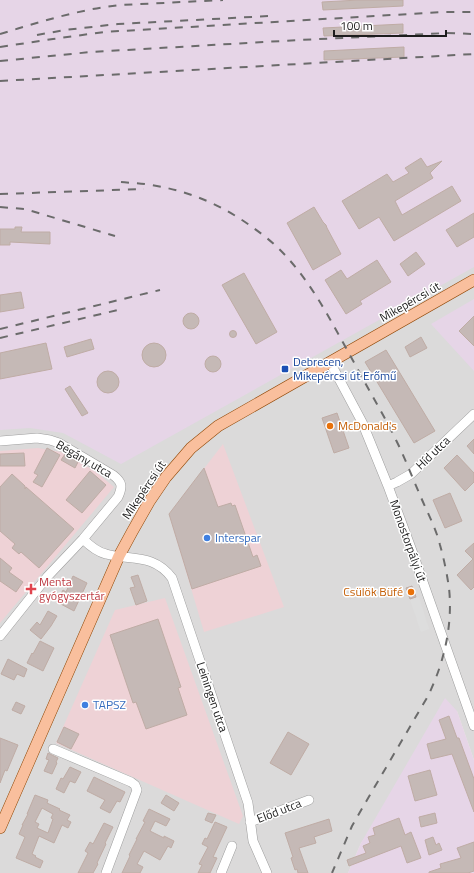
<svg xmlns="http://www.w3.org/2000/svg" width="474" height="873" viewBox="0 0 474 873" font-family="'Titillium Web',sans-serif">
<rect width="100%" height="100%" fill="#eee8e3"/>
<path fill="#dbdada" d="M474 108V760L457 711 361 843 348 873H0V272Z"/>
<path fill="#eed2d6" d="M223 444 284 607 204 632 169 514Z
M38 448 61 452 95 471 114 487 0 623V451Z
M165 598 243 816 239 824 56 743 115 610Z"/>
<path fill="#e6d5e7" d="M0 0H474V267L121 464 63 433 30 428 0 430Z
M474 299V371L431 324Z
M445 698 457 711 474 760V873H348L361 843Z"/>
<path fill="#ddd" d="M419 597 429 629 421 632 410 600Z"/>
<path fill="#c5b9b6" stroke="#bfaca5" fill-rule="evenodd" d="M359 0H403V6L323 10 322 2Z
M403 24V33L324 36 323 28Z
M404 47V57L324 60V51Z
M421 158 427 167 442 161 430 173 433 178 395 201 402 215 452 186 461 201 394 241 379 217 359 229 342 201 387 174 393 182 409 173 405 168Z
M314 207 323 222 326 225 327 228 341 254 313 270 287 223Z
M474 213V237L457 247 446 230Z
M15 227H22L21 232H50V244L10 242V245H0V229H15Z
M416 252 425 264 408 276 400 264Z
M377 260 391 282 360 301 362 304 346 314 325 280 341 270 347 279Z
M244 273 277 332 256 344 222 285Z
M21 292 24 308 0 312V295Z
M183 321a8 8 0 1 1 16 0a8 8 0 1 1-16 0Z
M474 316V346L459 331Z
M229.5 334a3.5 3.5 0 1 1 7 0a3.5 3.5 0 1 1-7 0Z
M421 337 427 348 410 357 405 347Z
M91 339 94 349 67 357 64 347Z
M142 355a12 12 0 1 1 24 0a12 12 0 1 1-24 0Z
M46 343 52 369 0 379V353Z
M386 350 435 431 414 443 365 362Z
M205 364a8 8 0 1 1 16 0a8 8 0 1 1-16 0Z
M97 382a11 11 0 1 1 22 0a11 11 0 1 1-22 0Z
M70 386 88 413 82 416 65 389Z
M337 413 349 448 334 453 322 418Z
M474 439V454L467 446Z
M47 448 60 455 42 487 33 482 38 475 34 473Z
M24 453 25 466H0V454Z
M65 454 78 462 75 468 61 460Z
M457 455 474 473V482L465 491 444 468Z
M204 468 218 507 231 503 232 506 235 505 253 557 257 555 261 566 192 589 169 514Z
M90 471 106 485 82 513 66 500Z
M12 474 25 486V489L26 487 74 529 39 568 21 552 19 554 12 548 15 544 0 531V487Z
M450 493 462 521 445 528 433 500Z
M474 543V587L471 590 457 575 473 559 465 551Z
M0 558 12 568 9 572 23 582 16 592 0 581Z
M138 575 147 601 136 605 130 588 135 587 131 577Z
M73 576 87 583 74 611 57 602 63 590 66 592Z
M412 586 416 597 410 599 406 588Z
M48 611 57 616 51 626 41 639 30 630 37 622 40 625Z
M158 619 181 687 178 688 187 715 146 729 136 702 133 703 110 635Z
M40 641 54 648 43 671 27 663 32 653 33 654Z
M8 659 27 669 24 677 17 674 14 680 1 674Z
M16 702 25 706 21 714 12 710Z
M449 716 457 738H459L474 779V812L452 754 431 759 427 744 446 739 439 720Z
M64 727 79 734 71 749 57 742Z
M288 732 309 744 291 775 270 763Z
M0 738 18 745 7 771 5 770 0 783Z
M48 753 58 758 56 762 57 763 52 774 44 771 49 760 46 759Z
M70 767 81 772 75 783 70 781 64 793 56 789 61 778 63 779Z
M430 770 437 795 415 801 408 776Z
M94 777 125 792 120 802 117 801 110 813 100 808 105 800 87 791Z
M35 795 48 800 47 803 60 809 59 810 70 815 67 820 71 822 68 828 62 825 54 843 39 836 32 854 36 856 35 857 43 861 40 868 16 858 25 837 19 834 23 825H22L28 814H27ZM42 808 53 814 51 818 53 819 48 833 37 828 39 824 35 822Z
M166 795 179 803 174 811 161 803Z
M149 809 170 819 166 826 155 821 150 831 164 838V836L174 841 171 848 168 846 160 860 144 851 137 864 143 867 140 873H122L130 856 129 855 137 839H136L145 822 143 821Z
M208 813 216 815 212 823 205 820Z
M435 813 437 823 421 827 419 817Z
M399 818 405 835 411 832 421 858 407 863 401 846 349 866 347 860 366 853 363 846 370 843 368 837 375 835 373 828Z
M329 819 332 831 314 837 316 843 299 848 308 873H298L297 869 295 870 291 858 293 857 285 833Z
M215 822 227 827 213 857 217 858 210 873H198L202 865 199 864 208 847 202 844 205 838 207 839Z
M104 823 113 827 105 843 106 844 97 863 98 864 93 873H78L88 853 85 851 90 842 93 844Z
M433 837 436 845 439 843 442 850 429 855 425 840Z
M474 842V871L468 873H429V872L441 868 440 864 461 858 457 848Z"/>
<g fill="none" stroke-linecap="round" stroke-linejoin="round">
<defs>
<path id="minor" d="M330 362 362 422 388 486 411 548 474 726
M0 441 37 438 50 440 59 443 113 475C122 482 123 486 118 497L83 539 47 577 0 636
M388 486 397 482 411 474 474 414
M83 539C89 545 97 552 106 554 131 561 153 553 172 578L248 803 253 841 267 873
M53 749 131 782 135 785 137 790 106 873
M250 822 309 800
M221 873 232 846"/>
<path id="major" d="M0 828 119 556 132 532 149 502 166 477 191 448 218 426 474 280"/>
</defs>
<use href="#minor" stroke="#9e9e9e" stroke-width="10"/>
<use href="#major" stroke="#904705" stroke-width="12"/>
<use href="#minor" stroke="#fff" stroke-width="9"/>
<use href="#major" stroke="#f9bf9d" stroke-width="11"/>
<path stroke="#6b6b6b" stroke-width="2" stroke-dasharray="8 8" stroke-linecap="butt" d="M0 34C40 22 80 9 121 5L223 0
M37 35 65 30 118 24 270 16
M0 47 53 39 104 32 443 12H474
M0 61 91 52 299 40 447 33 474 34
M0 81 474 54
M121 182C131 183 141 183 151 185 195 192 228 208 263 235 306 268 330 320 356 366 369 391 384 415 396 440 405 458 412 477 420 495 427 512 436 528 440 545 444 559 447 574 449 588 453 625 444 663 428 696L367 800 352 826 332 873
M0 194 144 189
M0 207 25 209 115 236
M0 329 160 290
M0 338 122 309"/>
</g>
<rect fill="#1a4fb4" stroke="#fff" stroke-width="1.5" x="281" y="365" width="8" height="8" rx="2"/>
<g fill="#e8710a" stroke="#fff" stroke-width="1.5">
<circle cx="330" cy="426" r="4"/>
<circle cx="411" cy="592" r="4"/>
</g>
<g fill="#3f7fe0" stroke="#fff" stroke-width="1.5">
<circle cx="207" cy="538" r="4"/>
<circle cx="85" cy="705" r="4"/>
</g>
<path fill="#e0444e" stroke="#fff" stroke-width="1.5" d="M29 583h4v4h4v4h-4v4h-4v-4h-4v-4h4z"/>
<g text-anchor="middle" stroke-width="3" stroke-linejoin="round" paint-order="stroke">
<g font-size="12" fill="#1d1d1d" stroke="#fff">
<text transform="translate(410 302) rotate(-30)" y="4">Mikepércsi út</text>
<text transform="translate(433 453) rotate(-44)" y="4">Híd utca</text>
<text transform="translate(84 459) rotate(30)" y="4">Bégány utca</text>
<text transform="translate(144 490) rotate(-56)" y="4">Mikepércsi út</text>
<text transform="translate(408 541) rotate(70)" y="4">Monostorpályi út</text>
<text transform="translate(212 697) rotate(71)" y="4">Leiningen utca</text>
<text transform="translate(279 811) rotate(-21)" y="4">Előd utca</text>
</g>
<g font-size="12" fill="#164399" stroke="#fff" text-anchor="start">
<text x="293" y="366">Debrecen,<tspan x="293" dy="14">Mikepércsi út Erőmű</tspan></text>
</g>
<g font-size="12" fill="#c56008" stroke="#fff" text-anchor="start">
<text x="338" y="430">McDonald's</text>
<text x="403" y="596" text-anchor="end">Csülök Büfé</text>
</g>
<g font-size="12" fill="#366cbe" stroke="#fff" text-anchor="start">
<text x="215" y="542">Interspar</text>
<text x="93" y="709">TAPSZ</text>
</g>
<g font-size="12" fill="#be3a42" stroke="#fff" text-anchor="start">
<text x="39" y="586">Menta<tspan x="39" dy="14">gyógyszertár</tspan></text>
</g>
</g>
<path d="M334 30v6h112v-6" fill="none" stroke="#1d1d1d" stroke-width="2"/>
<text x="340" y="30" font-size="12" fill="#1d1d1d" stroke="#ffffff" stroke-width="3" paint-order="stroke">100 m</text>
</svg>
